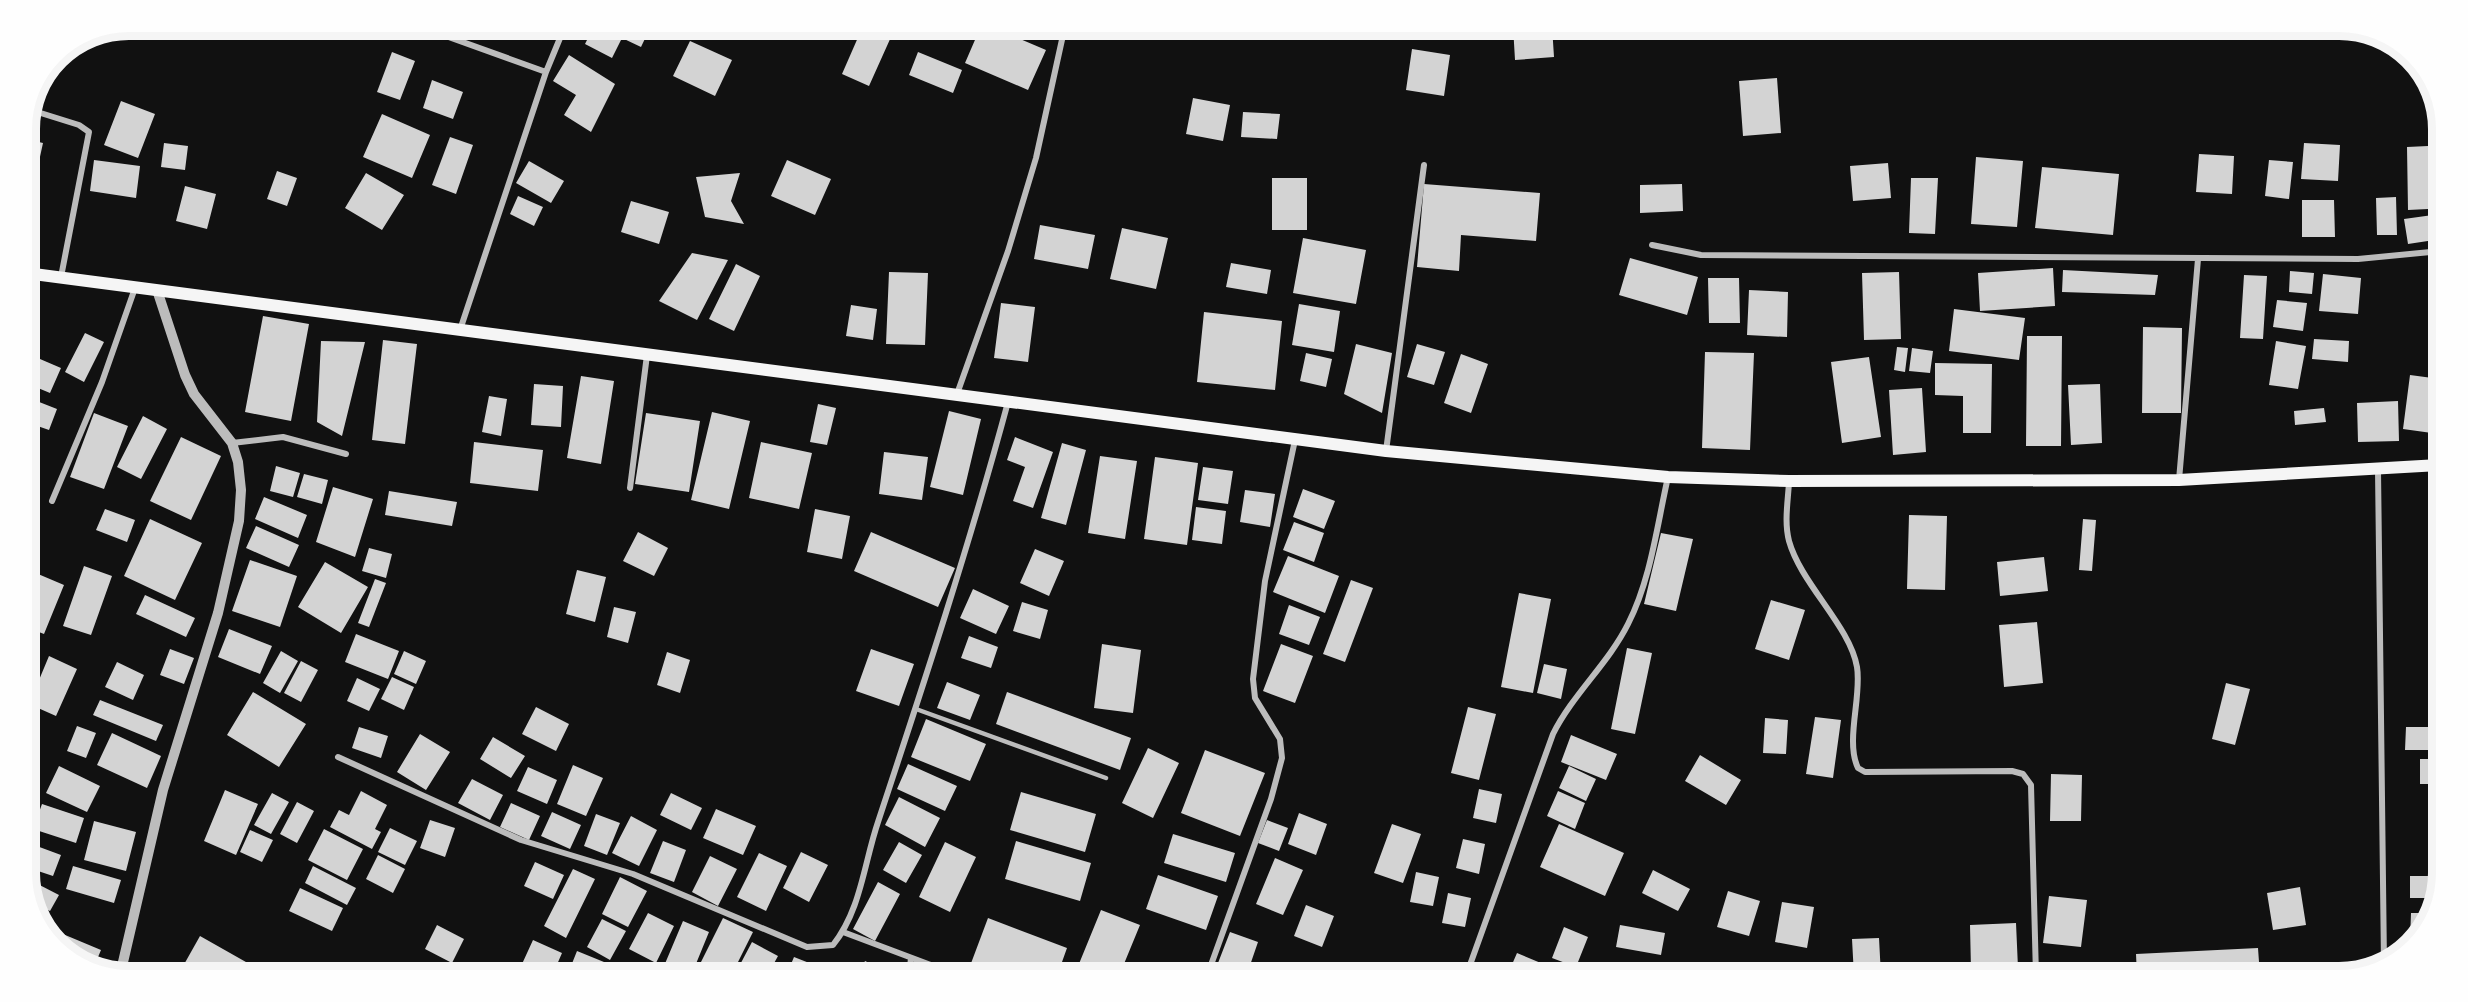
<svg xmlns="http://www.w3.org/2000/svg" width="2468" height="1002" viewBox="0 0 2468 1002" font-family="'IBM Plex Sans',sans-serif">
<rect width="100%" height="100%" fill="#111"/>
<path fill="#d3d3d3" d="M594 26H651L641 47 622 38 612 58 585 44Z
M863 26 891 37 869 86 842 74Z
M981 26H989L1046 50 1028 90 965 63Z
M1452 26H1489L1486 36 1451 28Z
M1513 26H1552L1554 57 1515 60Z
M690 41 732 60 715 96 673 76Z
M1412 49 1450 55 1444 96 1406 90Z
M392 52 415 61 400 100 377 92Z
M918 52 962 70 953 93 909 75Z
M569 55 615 84 591 132 564 115 576 95 553 81Z
M1777 78 1781 133 1743 136 1739 81Z
M432 80 463 92 453 119 423 108Z
M1193 98 1230 105 1223 141 1186 134Z
M121 101 155 114 138 158 104 145Z
M1243 112 1280 114 1277 139 1241 137Z
M382 114 430 135 412 178 363 157Z
M450 137 473 145 456 194 432 185Z
M26 139 43 143 29 207H26Z
M164 143 188 146 185 170 161 167Z
M2304 143 2340 145 2338 181 2301 179Z
M2428 146V209L2408 210 2407 147Z
M2199 154 2234 156 2232 194 2196 192Z
M1976 157 2023 161 2017 227 1971 224Z
M94 160 140 166 136 198 90 191Z
M787 160 831 179 815 215 771 196Z
M2269 160 2293 162 2289 199 2265 196Z
M529 161 564 181 551 203 516 183Z
M1888 163 1891 198 1853 201 1850 166Z
M2042 167 2119 174 2113 235 2035 228Z
M277 171 297 178 287 206 267 199Z
M366 173 404 195 382 230 345 208Z
M740 173 731 201 744 224 705 217 696 177Z
M1272 178H1307V230H1272Z
M1911 178H1938L1935 234 1909 233Z
M1424 184 1540 193 1536 241 1461 235 1459 271 1417 267Z
M1682 184 1683 211 1640 213V185Z
M185 186 216 194 207 229 176 221Z
M518 196 543 207 534 226 510 214Z
M2396 197 2397 235H2377L2376 198Z
M2302 200H2334L2335 237H2302Z
M631 201 669 212 659 244 621 232Z
M2440 214 2441 239 2408 244 2404 219Z
M1040 225 1095 235 1088 269 1034 259Z
M1122 228 1168 238 1156 289 1110 279Z
M1303 238 1366 250 1356 304 1293 293Z
M692 253 728 260 697 320 659 301Z
M1630 258 1698 277 1687 315 1619 295Z
M1231 263 1271 270 1267 294 1226 287Z
M736 264 760 276 734 331 709 319Z
M2053 268 2055 306 1980 311 1978 273Z
M2063 270 2158 275 2155 295 2062 292Z
M2290 271 2314 273 2312 294 2289 292Z
M889 272 928 273 925 345 886 344Z
M1899 272 1901 339 1864 340 1862 273Z
M2323 274 2361 278 2358 314 2319 311Z
M2244 275 2267 276 2263 339 2240 338Z
M1708 278H1739L1740 323H1709Z
M1749 290 1788 292 1787 337 1747 335Z
M2277 300 2307 303 2303 331 2273 327Z
M1001 303 1035 307 1028 362 994 358Z
M1299 304 1340 311 1334 352 1292 345Z
M851 305 877 309 873 340 846 336Z
M1954 309 2025 318 2019 360 1949 351Z
M1204 312 1282 321 1275 390 1197 382Z
M263 316 309 324 291 421 245 412Z
M2143 327 2182 328 2181 413H2142Z
M85 333 104 342 84 382 65 372Z
M2027 336H2062L2061 446H2026Z
M2314 339 2349 341 2348 362 2312 359Z
M383 340 417 344 405 444 372 440Z
M321 341 365 342 342 436 317 422Z
M2276 341 2306 346 2298 389 2269 385Z
M1356 344 1392 353 1382 413 1344 394Z
M1417 344 1445 352 1434 385 1407 377Z
M1897 347 1908 348 1905 372 1894 370Z
M1912 348 1933 351 1930 373 1909 371Z
M1705 352 1754 353 1750 450 1702 448Z
M1306 353 1332 359 1326 387 1300 381Z
M1461 354 1488 364 1471 413 1444 403Z
M33 356 61 368 50 393 26 383V372Z
M1869 357 1881 437 1842 443 1831 362Z
M1935 363 1992 364 1991 433H1963V396L1935 395Z
M2410 375 2440 379 2439 434 2403 429Z
M581 376 614 381 601 464 567 458Z
M534 384 563 386 561 427 531 425Z
M2100 384 2102 443 2071 445 2068 385Z
M1922 388 1926 452 1893 455 1889 390Z
M489 396 507 399 501 436 482 432Z
M29 398 57 409 49 430 26 422Z
M2398 401 2399 441 2358 442 2357 403Z
M818 404 836 408 827 445 810 442Z
M2324 408 2326 422 2295 425 2294 411Z
M949 411 981 419 963 495 930 487Z
M712 412 750 421 729 509 691 500Z
M94 413 128 426 104 489 70 477Z
M646 413 700 421 689 492 635 484Z
M143 416 167 429 141 479 117 467Z
M181 437 221 456 191 520 150 501Z
M1015 437 1053 452 1033 508 1013 501 1025 467 1007 460Z
M474 442 543 450 538 491 470 483Z
M761 442 812 453 799 509 749 498Z
M1062 443 1086 450 1066 525 1041 518Z
M884 452 928 457 922 500 879 494Z
M1100 456 1137 461 1125 539 1088 533Z
M1155 457 1198 463 1187 545 1144 539Z
M276 466 300 473 293 497 270 491Z
M1203 467 1233 471 1228 504 1198 500Z
M304 474 328 480 322 504 297 497Z
M333 487 373 499 355 557 316 542Z
M1303 489 1335 501 1324 529 1293 517Z
M1245 490 1275 494 1270 527 1240 522Z
M389 491 457 502 452 526 385 515Z
M264 497 307 515 298 538 255 519Z
M1196 507 1226 511 1222 544 1192 540Z
M105 509 135 520 127 542 96 530Z
M815 509 850 516 842 559 807 552Z
M1909 515 1947 516 1945 590 1907 589Z
M150 519 202 543 175 600 124 576Z
M2083 519 2096 520 2092 571 2079 570Z
M1294 522 1324 533 1314 562 1283 550Z
M256 526 299 545 289 567 246 548Z
M638 532 668 548 654 576 623 561Z
M871 532 955 568 938 607 854 571Z
M1661 533 1693 539 1676 611 1644 604Z
M369 548 392 554 386 578 362 571Z
M1035 549 1064 561 1049 596 1020 583Z
M1288 556 1339 576 1325 613 1273 592Z
M2044 557 2048 591 2000 596 1997 562Z
M250 560 297 576 280 627 232 611Z
M325 562 368 587 341 633 298 607Z
M84 566 112 576 91 635 63 626Z
M577 570 606 577 595 622 566 614Z
M31 571 64 585 44 634 26 627V584Z
M375 579 386 583 369 627 358 623Z
M1351 580 1373 588 1345 662 1323 654Z
M973 589 1009 606 996 634 960 618Z
M1519 593 1551 599 1533 693 1501 687Z
M145 595 195 618 186 637 136 614Z
M1771 600 1805 610 1789 660 1755 649Z
M1022 602 1048 610 1040 639 1013 631Z
M1289 605 1320 617 1309 645 1279 634Z
M614 607 636 612 628 643 607 637Z
M2037 622 2043 683 2004 687 1999 625Z
M229 629 272 646 260 674 218 657Z
M356 634 399 651 388 679 345 662Z
M969 636 998 647 991 668 961 658Z
M1102 644 1141 650 1133 713 1094 708Z
M1281 644 1313 656 1295 703 1263 691Z
M1627 648 1652 653 1635 734 1611 729Z
M170 649 194 658 184 684 160 675Z
M871 649 914 664 899 706 856 691Z
M281 651 298 661 280 693 263 683Z
M404 651 426 661 416 684 394 674Z
M667 652 690 660 680 693 657 685Z
M49 656 77 669 56 716 29 704Z
M301 661 318 670 301 702 284 693Z
M117 662 144 675 133 700 105 687Z
M1544 664 1567 669 1561 699 1537 693Z
M392 677 414 687 404 710 381 699Z
M357 678 380 689 369 711 347 701Z
M947 682 980 695 970 720 937 708Z
M2226 683 2250 689 2235 745 2212 739Z
M253 692 306 724 279 767 227 735Z
M1007 692 1131 738 1120 770 996 724Z
M100 700 163 725 156 741 93 715Z
M536 707 569 724 556 751 522 734Z
M1468 707 1496 714 1479 780 1451 773Z
M1815 717 1841 720 1833 778 1806 774Z
M1765 718 1788 720 1786 754 1763 753Z
M926 719 986 744 970 781 911 757Z
M77 726 96 733 86 758 67 751Z
M359 727 388 736 381 758 352 748Z
M2406 727H2437L2436 750H2405Z
M112 733 161 756 147 788 97 765Z
M420 734 450 752 426 790 397 772Z
M1571 735 1617 754 1606 780 1561 762Z
M493 737 525 756 511 778 480 759Z
M1148 748 1179 763 1153 818 1122 803Z
M1205 750 1265 773 1240 836 1181 813Z
M1700 755 1741 780 1726 805 1685 781Z
M2420 759H2436V784H2420Z
M908 764 957 786 945 811 897 789Z
M573 765 603 778 586 816 557 804Z
M59 766 100 786 87 812 46 793Z
M1569 766 1596 779 1586 801 1559 788Z
M528 767 557 780 547 804 517 791Z
M2051 774 2082 775 2081 821H2050Z
M472 779 503 795 490 820 458 803Z
M26 785 36 789 28 811H26Z
M1479 789 1502 794 1496 823 1473 818Z
M225 790 258 804 236 855 204 841Z
M361 791 387 805 375 829 381 832 372 849 330 827 339 810 349 815Z
M1558 791 1585 803 1575 829 1547 816Z
M1021 792 1096 814 1085 852 1010 830Z
M272 793 289 802 271 834 254 825Z
M671 793 702 808 691 830 660 815Z
M899 797 940 818 925 847 885 825Z
M297 802 314 811 297 843 280 834Z
M511 803 540 816 529 840 500 827Z
M42 804 84 818 76 843 33 829Z
M716 809 756 826 743 855 703 838Z
M552 812 581 825 570 849 541 836Z
M1299 813 1327 824 1316 855 1288 844Z
M596 814 620 823 607 855 584 846Z
M631 816 657 830 639 866 612 853Z
M430 820 455 828 445 857 420 848Z
M1267 820 1288 828 1279 851 1258 843Z
M94 821 136 832 126 871 84 860Z
M1392 824 1421 834 1403 883 1374 873Z
M1559 824 1624 853 1605 896 1540 867Z
M390 828 417 841 405 865 378 852Z
M324 829 363 849 347 880 308 860Z
M250 830 273 840 262 862 240 852Z
M1173 834 1235 853 1226 882 1164 863Z
M1463 839 1485 844 1479 874 1456 868Z
M663 841 686 850 674 882 650 873Z
M1016 841 1091 863 1080 901 1005 879Z
M899 842 922 855 906 883 883 870Z
M945 842 976 857 950 912 919 897Z
M34 845 61 855 53 876 26 867Z
M801 852 828 865 809 902 783 888Z
M759 853 787 866 766 911 737 897Z
M378 855 405 869 393 893 366 879Z
M710 856 737 869 718 906 692 892Z
M1275 858 1303 870 1283 915 1256 904Z
M535 862 564 875 553 899 524 886Z
M73 866 121 880 114 903 66 889Z
M313 866 356 888 347 905 305 883Z
M573 869 595 879 566 938 544 926Z
M1653 870 1690 889 1678 911 1642 893Z
M1416 872 1439 877 1433 906 1410 902Z
M1158 875 1218 896 1206 930 1146 909Z
M2410 876H2435V898H2410Z
M620 877 647 891 628 927 602 914Z
M26 878 59 895 50 911 34 903Z
M878 882 900 894 875 941 853 929Z
M2300 887 2306 925 2273 930 2267 893Z
M300 888 343 908 332 931 289 911Z
M1728 891 1760 901 1749 936 1717 927Z
M1448 893 1471 898 1465 927 1442 923Z
M2049 896 2087 900 2081 947 2043 943Z
M1782 902 1814 907 1807 948 1775 942Z
M1306 905 1334 916 1322 947 1294 936Z
M1101 910 1140 925 1119 976H1074Z
M648 913 674 926 656 963 629 949Z
M2411 913H2434L2410 942Z
M723 918 753 932 731 976H694Z
M988 918 1067 948 1057 976H998L970 966Z
M602 919 626 931 610 960 587 947Z
M683 921 709 932 691 976 664 966Z
M2016 923 2018 968 1971 970 1970 925Z
M437 925 464 939 452 963 425 949Z
M1620 925 1665 933 1661 955 1616 947Z
M1564 927 1588 937 1576 967 1552 958Z
M58 932 101 950 93 969 55 942Z
M1230 932 1258 942 1247 974 1218 963Z
M200 936 253 966 248 976H197L182 968Z
M1879 938 1881 976H1854L1852 939Z
M533 940 562 953 552 976 522 964Z
M752 942 778 956 767 976H734Z
M2258 948 2260 976H2137L2136 954Z
M577 951 604 962 598 976H567Z
M1517 953 1572 976H1507Z
M794 957 822 968 818 976H786Z
M865 961 897 976H858Z
M1255 962 1283 973 1282 976H1249Z
M1216 966 1243 976H1212Z
M1786 966 1807 970 1806 976H1783Z"/>
<g fill="none" stroke-linecap="round" stroke-linejoin="round">
<path stroke="#bcbcbc" stroke-width="4.5" d="M916 709 1106 778
M2384 954 2400 955"/>
<path stroke="#bcbcbc" stroke-width="6" d="M418 26 546 72
M31 110 79 125 89 132 61 277
M1652 245 1701 255 2358 259 2441 251
M460 330 546 72 565 26
M957 394 1008 251 1036 158 1065 26
M232 443 283 437 346 454
M1386 451 1424 165
M2378 470 2384 963
M2179 480 2198 259
M1789 482C1788 501 1784 522 1789 541 1801 584 1850 626 1857 667 1862 696 1845 741 1858 768L1865 772 2012 771 2023 774 2031 785 2036 976
M630 488 647 355
M52 501 102 382 135 288
M338 757 521 840 633 874 807 947 833 945C861 910 864 863 878 822 924 683 970 543 1008 402
M843 932 960 976
M909 976 911 958
M1207 976 1271 799 1282 758 1280 739 1255 698 1253 679 1265 581 1295 440
M1466 976 1553 734C1573 694 1608 664 1628 624 1651 579 1657 525 1668 477"/>
<path stroke="#bcbcbc" stroke-width="10" d="M120 975 163 790 218 613 239 521 241 490 238 462 232 443 194 394 185 375 157 290"/>
<path stroke="#f5f5f5" stroke-width="12" d="M26 273 1386 451 1668 477 1789 481 2179 480 2439 465"/>
</g>
<path d="M0 0H2468V1002H0ZM129 36H2339A93 93 0 0 1 2432 129V873A93 93 0 0 1 2339 966H129A93 93 0 0 1 36 873V129A93 93 0 0 1 129 36Z" fill="#fefefe" fill-rule="evenodd"/>
<path fill="none" stroke="#f5f5f5" stroke-width="8" d="M129 36H2339A93 93 0 0 1 2432 129V873A93 93 0 0 1 2339 966H129A93 93 0 0 1 36 873V129A93 93 0 0 1 129 36Z"/>
</svg>
